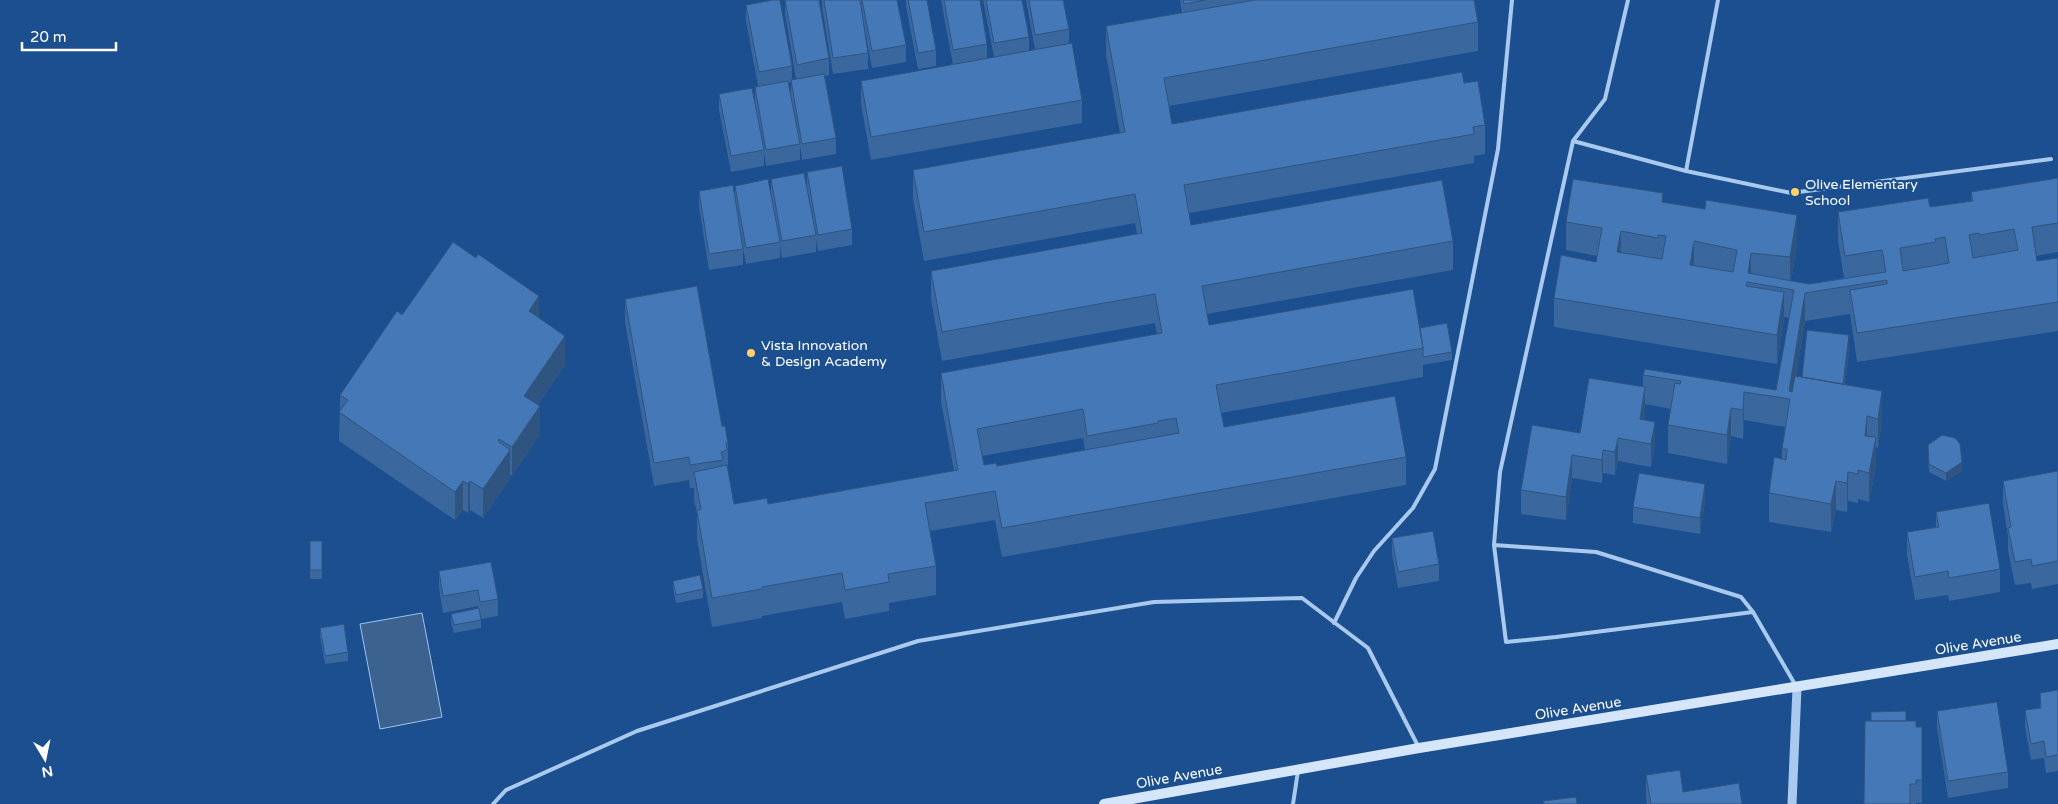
<svg xmlns="http://www.w3.org/2000/svg" width="2058" height="804" viewBox="0 0 2058 804" font-family="'Varela Round',sans-serif">
<rect width="100%" height="100%" fill="#1b4f8f"/>
<path fill="#3c6290" stroke="#9cc4f0" d="M422 613 442 717 380 729 360 624Z"/>
<g fill="none" stroke-linecap="round" stroke-linejoin="round">
<path stroke="#a9c9ee" stroke-width="4" d="M1628 0 1605 99 1573 141 1500 472 1494 545 1506 642 1556 637 1753 612
M1573 141 1686 171 1791 193 2051 159
M1686 171 1718 0
M1494 545 1596 552 1741 597 1753 612 1796 686
M1334 623 1356 578 1374 551 1413 508 1435 469 1498 149 1512 0
M493 804 506 790 637 731 918 641 1154 602 1302 598 1368 648 1418 746
M1293 804 1298 771"/>
<path stroke="#a9c9ee" stroke-width="9" d="M1792 804 1797 688"/>
<path stroke="#d6e6fa" stroke-width="10" d="M1104 804 1419 748 2058 644"/>
</g>
<path fill="#3a679d" fill-rule="evenodd" d="M785 0H819L829 58V75L825 76 836 138V154L802 160 800 145V160L766 166 764 152V166L731 172 719 110V94L755 101V87L758 86 746 21V5L792 66V80L796 79 785 14ZM791 82V96L788 83Z
M822 0H897L906 45V62L872 68 861 10 868 53V69L833 74 822 7Z
M906 0H927L936 50V66L918 69 906 6Z
M941 0H980L987 44V59L994 57 983 0H1022L1029 37V51L1035 50 1026 0H1063L1069 29V44L1082 100V123L871 160 861 104V81L953 65Z
M1180 0H1474L1478 22V51L1169 106 1172 124 1464 83 1485 125V154L1474 156V163L1189 213 1191 225 1453 241V270L1207 314 1209 325 1420 328 1452 352V360L1423 365V377L1221 413 1224 427 1406 457V485L1002 557 995 520 930 531 936 566V595L889 603V611L845 619 842 602 762 616V618L712 627 697 539V514L694 500V488H690L689 480 654 486 625 322V299L722 426 728 443V466H727L734 504H768L954 471 941 402V373L1157 334 1155 323 942 361 931 300V271L1137 234 1135 223 924 261 913 199V170L1120 133 1106 55V26L1182 13ZM1083 438 1085 450 997 466 984 465 982 456Z
M807 172 852 229V245L818 251 816 239V252L782 258 780 246V258L746 264 742 243 743 249V265L709 270 699 207V191L735 196V186L771 193V179L807 188Z
M2058 178V252L2036 256 2037 261 2058 258V331L1857 362 1850 314 1805 321 1796 376 1802 377 1849 351 1845 385 1882 420 1878 448 1876 447V466L1869 502 1858 499V503L1848 501 1847 512 1836 510 1831 532 1769 522V493L1782 459V449L1785 427 1744 420 1743 439 1731 436 1727 464 1668 453V425L1671 409 1645 404 1644 420 1655 445 1651 467 1618 461 1615 475 1603 473 1602 483 1572 478 1566 520 1521 514V490L1580 433 1643 387V375L1776 390 1789 318 1784 317 1777 364 1554 327V298L1596 262 1597 256 1566 250V222L1663 202 1797 244 1791 281 1809 284 1844 278 1838 241V212L1930 207 1971 201V192Z
M402 315 539 318 565 365 538 405 540 435 512 476 510 475V479L483 518 470 510 468 513 463 510 455 520 339 441 340 395Z
M1928 445 1962 471 1946 481 1929 472Z
M2058 471V584L2032 589 2031 583 2015 585 2008 551V536L2003 504V481Z
M1705 501 1700 534 1633 523V507Z
M1936 512 2000 569V592L1949 601 1948 595 1915 600 1907 555V532L1936 527Z
M1392 538 1439 564V581L1398 588 1392 554Z
M310 541H322V579H310Z
M439 571 498 599V616L481 619V628L454 633 451 622V614L478 608V606L443 613 439 588Z
M673 581 703 589V598L676 603 673 589Z
M320 628 348 652V661L325 664 320 637Z
M2058 690V771L2046 773 2044 758 2031 760 2025 727V710L2040 708V693Z
M1937 711 2008 772V788L1948 798 1937 728Z
M1906 721 1916 727H1922V803H1916V804H1864Z
M1646 775 1683 792 1742 804H1647L1646 798Z"/>
<path fill="#305480" d="M1797 215V244L1790 286V257Z
M1621 231V260L1617 252Z
M1694 241V270L1690 265Z
M1751 253V282L1748 273Z
M1784 292V320L1777 364V335Z
M1805 293V321L1790 414V399L1789 391Z
M539 296V325L529 311Z
M1849 335V351L1843 406V390Z
M565 336V365L524 425V396Z
M1645 387V411L1640 443V419Z
M1882 391V420L1878 448V419Z
M1744 392V420L1743 439V410Z
M540 406V435L512 476V447Z
M1731 408V436L1727 464V435Z
M1867 416V445L1865 436Z
M1655 422V445L1651 467V444Z
M1876 437V466L1869 502V473Z
M1618 438V461L1615 475V452Z
M499 439V466L510 450V479L483 518V489Z
M1603 450V473L1602 483V460Z
M1572 455V478L1566 520V497Z
M1962 462V471L1946 481V473Z
M1848 472V501L1847 512V483Z
M463 481V510L455 520V492Z
M470 481V510L468 513V484Z
M1836 481V510L1831 532V504Z
M1705 484V501L1700 534V518Z"/>
<path fill="#4478b7" stroke="#305480" fill-rule="evenodd" d="M773 0H780L792 66 759 72 746 5Z
M785 0H819L829 58 797 65Z
M824 0H860L868 53 833 58Z
M862 0H897L906 45 872 51Z
M908 0H927L936 50 918 53Z
M944 0H980L987 44 953 50Z
M986 0H1022L1029 37 994 43Z
M1029 0H1063L1069 29 1035 35Z
M1183 0H1205L1184 4Z
M1255 0H1474L1478 22 1164 78 1172 124 1462 72 1464 83 1478 81 1485 125 1473 127 1474 134 1184 185 1191 225 1442 180 1453 241 1202 286 1209 325 1413 289 1423 348 1216 385 1224 427 1395 396 1406 457 1002 528 995 491 925 503 936 566 888 574 889 582 845 590 842 573 762 587V589L712 598 697 511 701 509 694 472 727 465 734 504 767 498 768 504 958 470 941 373 1162 333 1155 294 942 332 931 271 1142 233 1135 194 924 232 913 170 1125 132 1106 26ZM1083 409 1087 436 1158 423V421L1176 418 1179 433 997 466 996 463 984 465 977 429Z
M1072 43 1082 100 871 137 861 81Z
M824 74 836 138 802 144 791 80Z
M788 81 800 144 766 150 755 87Z
M752 88 764 150 731 156 719 94Z
M842 166 852 229 818 235 807 172Z
M804 173 816 235 782 241 771 179Z
M2058 178V223L2032 227 2037 261 2058 258V302L1857 333 1850 290 1887 284V280L1805 293 1789 391 1792 392 1795 376 1882 391 1878 419 1867 416 1865 436 1876 437 1869 473 1858 470V474L1848 472 1847 483 1836 481 1831 504 1769 493 1774 457 1786 460 1787 449H1782L1790 399 1744 392 1743 410 1731 408 1727 435 1668 425 1675 383 1680 384 1681 381 1643 375 1645 369 1776 390 1794 290 1747 282 1746 286 1784 292 1777 335 1554 298 1561 255 1596 262 1602 228 1566 222 1573 179 1663 193 1662 202 1705 209 1706 200 1797 215 1790 257 1751 253 1748 273 1809 284 1886 272 1882 250 1845 256 1838 212 1928 198 1930 207 1973 201 1971 192ZM2014 229 2018 250 1973 258 1969 235 1979 233 1980 235ZM1621 231 1658 238V235L1666 236 1662 259 1617 252ZM1945 237 1949 263 1903 271 1900 248 1936 242 1935 239ZM1694 241 1737 250 1733 272 1690 265Z
M768 179 780 242 746 248 735 186Z
M733 185 743 249 709 254 699 191Z
M453 242 476 258 478 254 539 296 529 311 565 336 524 396 540 406 512 447 499 439 498 441 510 450 483 489 470 481 468 484 463 481 455 492 339 412 348 400 340 395 397 311 402 315Z
M697 286 722 426H725L728 443H726L727 450 721 452 723 460 690 465 689 457 654 463 625 299Z
M1447 323 1452 352 1423 357V348L1420 328Z
M1807 330 1849 335 1843 384 1802 377Z
M1589 378 1645 387 1640 419 1655 422 1651 444 1618 438 1615 452 1603 450 1602 460 1572 455 1566 497 1521 490 1532 425 1580 433Z
M1942 435 1955 438 1960 444 1962 462 1946 473 1929 464 1928 445Z
M2058 471V561L2032 566 2031 559 2015 562 2008 528 2011 527 2003 481Z
M1639 473 1705 484 1700 518 1633 507Z
M1989 503 2000 569 1949 578 1948 571 1915 577 1907 532 1939 527 1936 512Z
M1433 531 1439 564 1398 572 1392 538Z
M310 541H322V570H310Z
M491 562 498 599 480 602 478 590 443 596 439 571Z
M700 575 703 589 676 595 673 581Z
M479 608 481 620 454 625 451 614Z
M344 624 348 652 325 656 320 628Z
M2058 690V755L2046 757 2044 741 2031 744 2025 710 2041 708 2040 693Z
M1997 702 2008 772 1948 781 1937 711Z
M1906 711V721H1871V712Z
M1865 721H1916V727H1922V780H1916V784H1910V804H1864Z
M1680 770 1683 792 1739 783 1742 804H1651L1646 775Z
M1576 797 1577 804H1544L1543 801Z"/>
<g fill="#ffd166" stroke="#1b4f8f" stroke-width="2">
<circle cx="1795" cy="192" r="5"/>
<circle cx="751" cy="353" r="5"/>
</g>
<g text-anchor="middle" stroke-width="4.5" stroke-linejoin="round" paint-order="stroke">
<g font-size="14" fill="#fff" stroke="#1b4f8f" text-anchor="start">
<text x="1805" y="189">Olive Elementary<tspan x="1805" dy="16">School</tspan></text>
<text x="761" y="350">Vista Innovation<tspan x="761" dy="16">&amp; Design Academy</tspan></text>
</g>
<g font-size="14" fill="#fff" stroke="#1b4f8f">
<text transform="translate(1978 643) rotate(-9)" y="5">Olive Avenue</text>
<text transform="translate(1578 708) rotate(-9)" y="5">Olive Avenue</text>
<text transform="translate(1179 776) rotate(-10)" y="5">Olive Avenue</text>
</g>
</g>
<g transform="translate(45 759) rotate(170)" stroke="#1b4f8f" stroke-width="4" paint-order="stroke">
<path d="M0-4L9 19L0 12L-9 19Z" fill="#ffffff"/>
<text y="-8" font-size="14" font-weight="bold" text-anchor="middle" fill="#ffffff">N</text>
</g>
<path d="M22 42v8h94v-8" fill="none" stroke="#ffffff" stroke-width="2.5"/>
<text x="30" y="42" font-size="15" fill="#ffffff" stroke="#1b4f8f" stroke-width="4" paint-order="stroke">20 m</text>
</svg>
